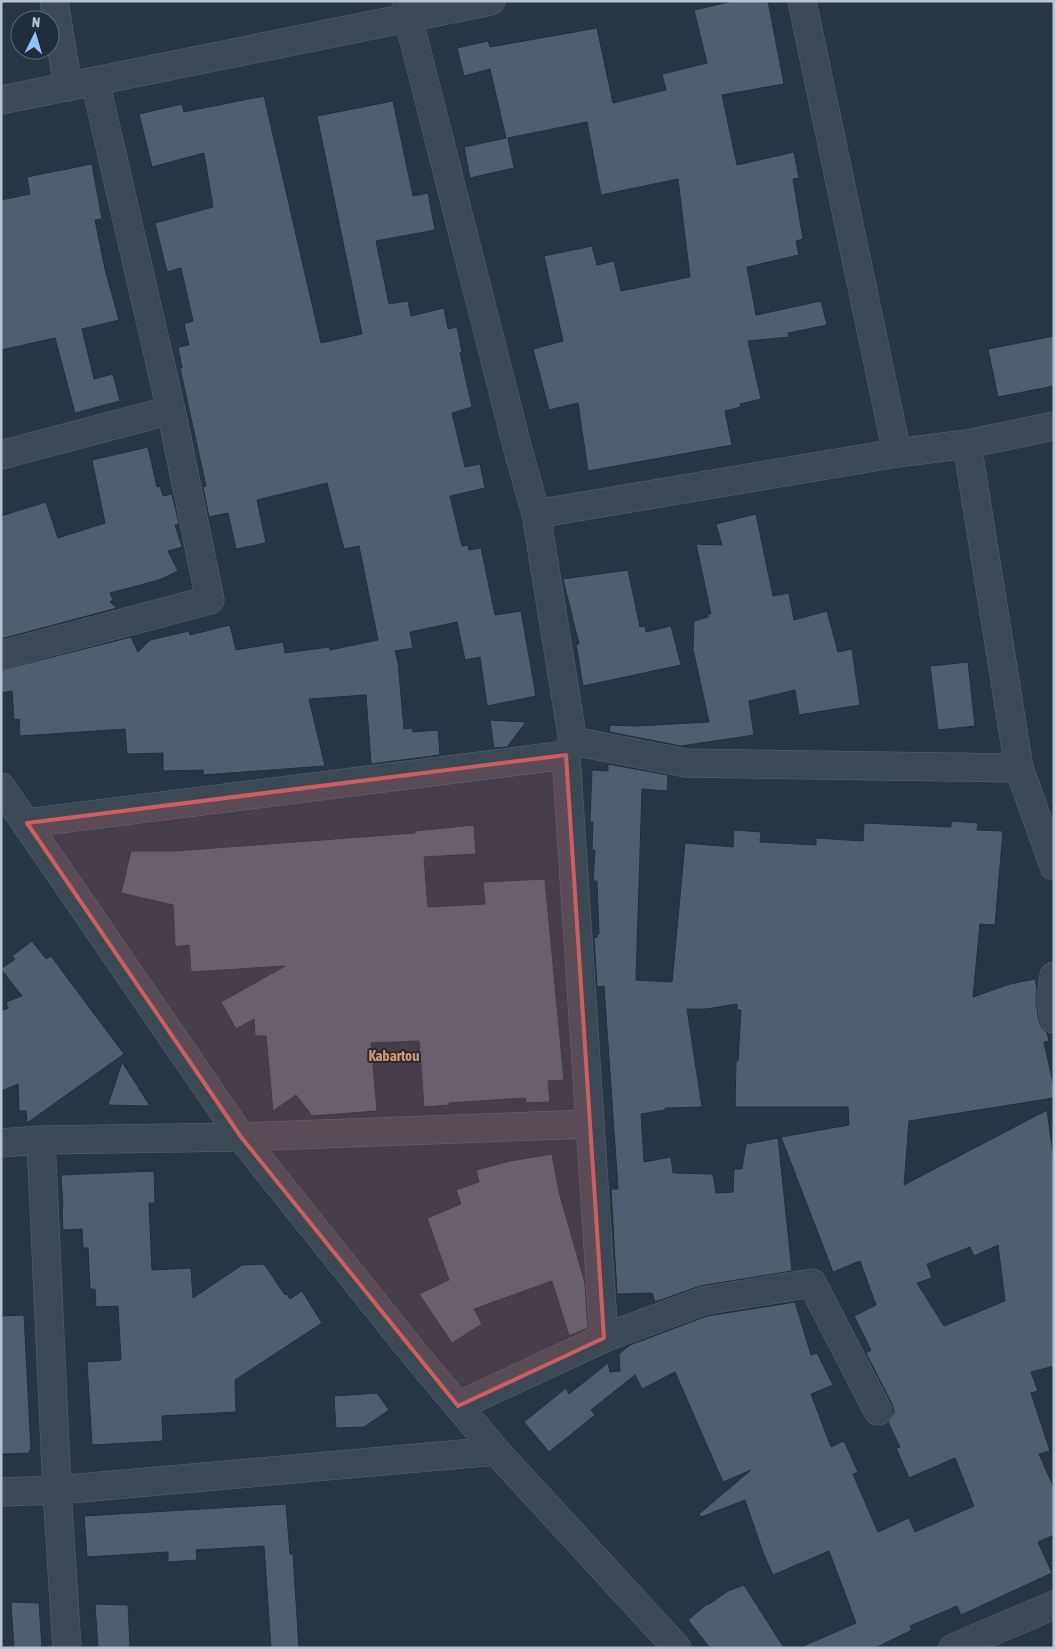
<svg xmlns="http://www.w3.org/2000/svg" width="1055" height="1649" viewBox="0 0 1055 1649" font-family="'Asap Condensed',sans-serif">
<rect width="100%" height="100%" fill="#273645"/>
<path fill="#505f70" stroke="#222f3c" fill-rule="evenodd" d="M734 1H768L784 84 722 95 737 165 794 152 799 178 793 179 803 239 796 241 799 255 747 267 756 315 821 301 827 325 788 333 789 337 748 341 761 399 740 404 741 407 725 411 732 445 588 471 578 403 549 410 533 349 563 341 544 256 592 246 597 265 614 261 621 291 690 277 678 179 601 195 587 122 508 138 514 168 470 178 464 147 506 138 490 69 464 76 457 48 488 41 490 47 597 28 613 103 666 90 662 74 707 63 694 10Z
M264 96 321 343 362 334 317 116 393 101 413 196 428 193 435 230 376 241 389 304 408 301 411 316 444 308 448 329 457 327 462 352 460 353 472 407 452 413 465 467 480 464 485 488 450 496 462 546 468 545 469 550 481 548 495 615 521 611 536 696 487 706 480 657 465 660 457 622 410 632 413 648 395 651 398 662 404 729 412 728 413 732 438 730 440 755 371 764 366 695 309 699 325 766 203 775V770L163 771V753L127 754 125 729 20 736 19 719 14 720 12 691 1 693V670L131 637 138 652 150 640 189 631 190 635 230 625 236 650 283 642 285 653 329 647 330 650 378 640 359 546 344 549 327 483 257 500 266 543 236 549 228 513 209 517 203 487 206 486 180 368H182L178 347 189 345 184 324 193 321 181 268 167 272 155 223 213 207 204 153 152 167 139 114 182 104 184 112Z
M92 164 102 219 95 220 105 269 119 320 82 329 94 379 113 374 120 401 75 413 55 338 1 350V200L30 194 27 177Z
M1054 336V386L998 397 988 349Z
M148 447 157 487 160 486 163 496 172 494 179 524 175 525 182 547 168 551 178 571 159 580 110 593 113 600 110 602 117 608 1 639V516L46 502 58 538 105 523 92 460Z
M756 514 773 596 789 593 794 620 827 611 838 652 852 649 860 705 799 715 795 690 749 701 754 735 681 746 609 732 610 725 637 726 709 722 693 649 694 621 708 617V614H711L696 544 722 545 716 524Z
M628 570 640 627 645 626 646 632 671 626 681 665 583 686 576 644H579L563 579Z
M968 662 975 726 938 730 930 666Z
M490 720 526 722 507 747 494 748Z
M608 764 668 775 667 791 642 789 636 980 672 982 685 843 733 847 734 830 761 832 760 842 816 845V838L863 841 864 823 951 827V821L978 823 977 830 1003 831 995 925 980 924 973 997 1010 984 1035 979 1037 988 1036 1001 1039 1021 1042 1028 1047 1033 1049 1041 1044 1042 1054 1087V1098L909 1121 904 1185 1047 1110 1054 1161V1366L1031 1372 1038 1391 1031 1393 1050 1451 1039 1454 1054 1488V1535L1038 1542 1052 1573 961 1615 957 1606 910 1626 912 1630 875 1648H799L856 1623 829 1551 773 1575 764 1555 745 1500 701 1517 699 1514 751 1470 723 1482 675 1372 642 1389 635 1375 591 1410 595 1415 549 1452 524 1422 566 1388 569 1394 608 1363 610 1372 620 1371 619 1354 630 1345 707 1316 795 1302 811 1355 817 1353 833 1385 811 1394 831 1447 844 1441 858 1472 853 1474 878 1532 909 1518 915 1532 974 1506 955 1458 909 1478 896 1448 900 1447 888 1422 894 1412 892 1404 866 1353 871 1350 854 1316 876 1305 860 1261 833 1272 781 1137 849 1125 848 1107H735L736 1061H738L741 1010H737V1004L706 1009H687L702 1107 665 1108V1110L641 1114 644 1162 671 1157 673 1173 713 1174 716 1193 733 1192 734 1169H742L746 1144 778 1138 792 1271 700 1286 655 1302 652 1293 617 1294 611 1189H618L604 986 597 987 594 938 597 937V934H599L597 881H593L595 850H592L593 822H590L592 770 608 771ZM998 1245 1005 1301 944 1326 917 1283 932 1278 927 1264 970 1247 974 1256Z
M474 825 476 854 424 857 428 907 485 904 483 882 545 879 564 1080 548 1081 550 1102 526 1103 525 1098 449 1103V1105L424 1107 419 1041 371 1043 377 1111 312 1116 296 1095 273 1111 266 1036H255L254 1019 236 1029 221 1002 285 966 191 972 189 945 175 947 173 905 121 893 131 851H174L415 833V831Z
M32 941 46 959 51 956 124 1054 27 1123 26 1111H19L18 1084 1 1091V1011L8 1008 6 1002 22 996 1 969 15 959 12 956Z
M122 1062 150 1106 108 1105Z
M552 1154 559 1192 585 1283 588 1328 569 1336 552 1281 474 1309 482 1324 452 1343 419 1294 449 1280 427 1218 461 1204 456 1190 479 1182 476 1170 510 1161Z
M154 1171 155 1203H149L152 1270 191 1268 193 1298 242 1265 264 1264 285 1295 287 1294 290 1299 302 1291 322 1323 235 1380 236 1412 162 1416 163 1441 92 1445 87 1362 121 1360 118 1306 96 1307 95 1289H90L88 1248H83L82 1229 63 1230 62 1207H63L61 1175Z
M24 1315 31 1450H29L30 1453 6 1454H1V1316Z
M377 1393 389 1410 364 1427 336 1428 334 1396Z
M286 1504 290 1554H293L299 1648H271L264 1546 196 1550 197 1560 168 1562V1552L87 1557 84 1516Z
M744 1585 784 1648H710L688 1620 707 1604 708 1605 728 1591Z
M11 1602 39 1603 42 1648H14Z
M95 1604 128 1605 130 1648H98Z"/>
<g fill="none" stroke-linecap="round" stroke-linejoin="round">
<defs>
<path id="minor" d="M54 1 68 87
M406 1 408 17 518 450 536 514 897 453
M802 1 897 453 967 444 1019 768 1054 866
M1 100 491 1
M967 444 1054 426
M1 455 171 410
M536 514 573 741 566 755 604 1338 703 1301 812 1283 878 1411
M1 655 210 600 171 410 95 81
M573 741 686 763 1019 768
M1 787 241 1137 417 1357 496 1451 677 1648
M27 823 566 755
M1054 976 1051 999 1054 1019
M41 1140 57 1490 67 1648
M1 1143 41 1140 241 1137 590 1124
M458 1406 604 1338
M1 1492 57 1490 496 1451
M953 1648 1054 1605"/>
</defs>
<use href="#minor" stroke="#5a6672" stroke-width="29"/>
<use href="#minor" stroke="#3c4854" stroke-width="28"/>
</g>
<path fill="#cc5e62" fill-opacity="0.2" stroke="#cc5e62" stroke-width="4" stroke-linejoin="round" d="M566 755 604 1338 458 1406 241 1137 27 823Z"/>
<g text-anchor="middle" stroke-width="4" stroke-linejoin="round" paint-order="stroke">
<g font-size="15" font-weight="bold" fill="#d99168" stroke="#202d3a">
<text x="394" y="1061">Kabartou</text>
</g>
</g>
<rect width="1055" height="1649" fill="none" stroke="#b9c3ce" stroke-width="5"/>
<g transform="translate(35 35) rotate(5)"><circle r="24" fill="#202d3a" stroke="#5d6975"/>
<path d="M0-4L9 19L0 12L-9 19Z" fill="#91c2fb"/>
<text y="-8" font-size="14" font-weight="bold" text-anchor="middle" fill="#b9c3ce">N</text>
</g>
</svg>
